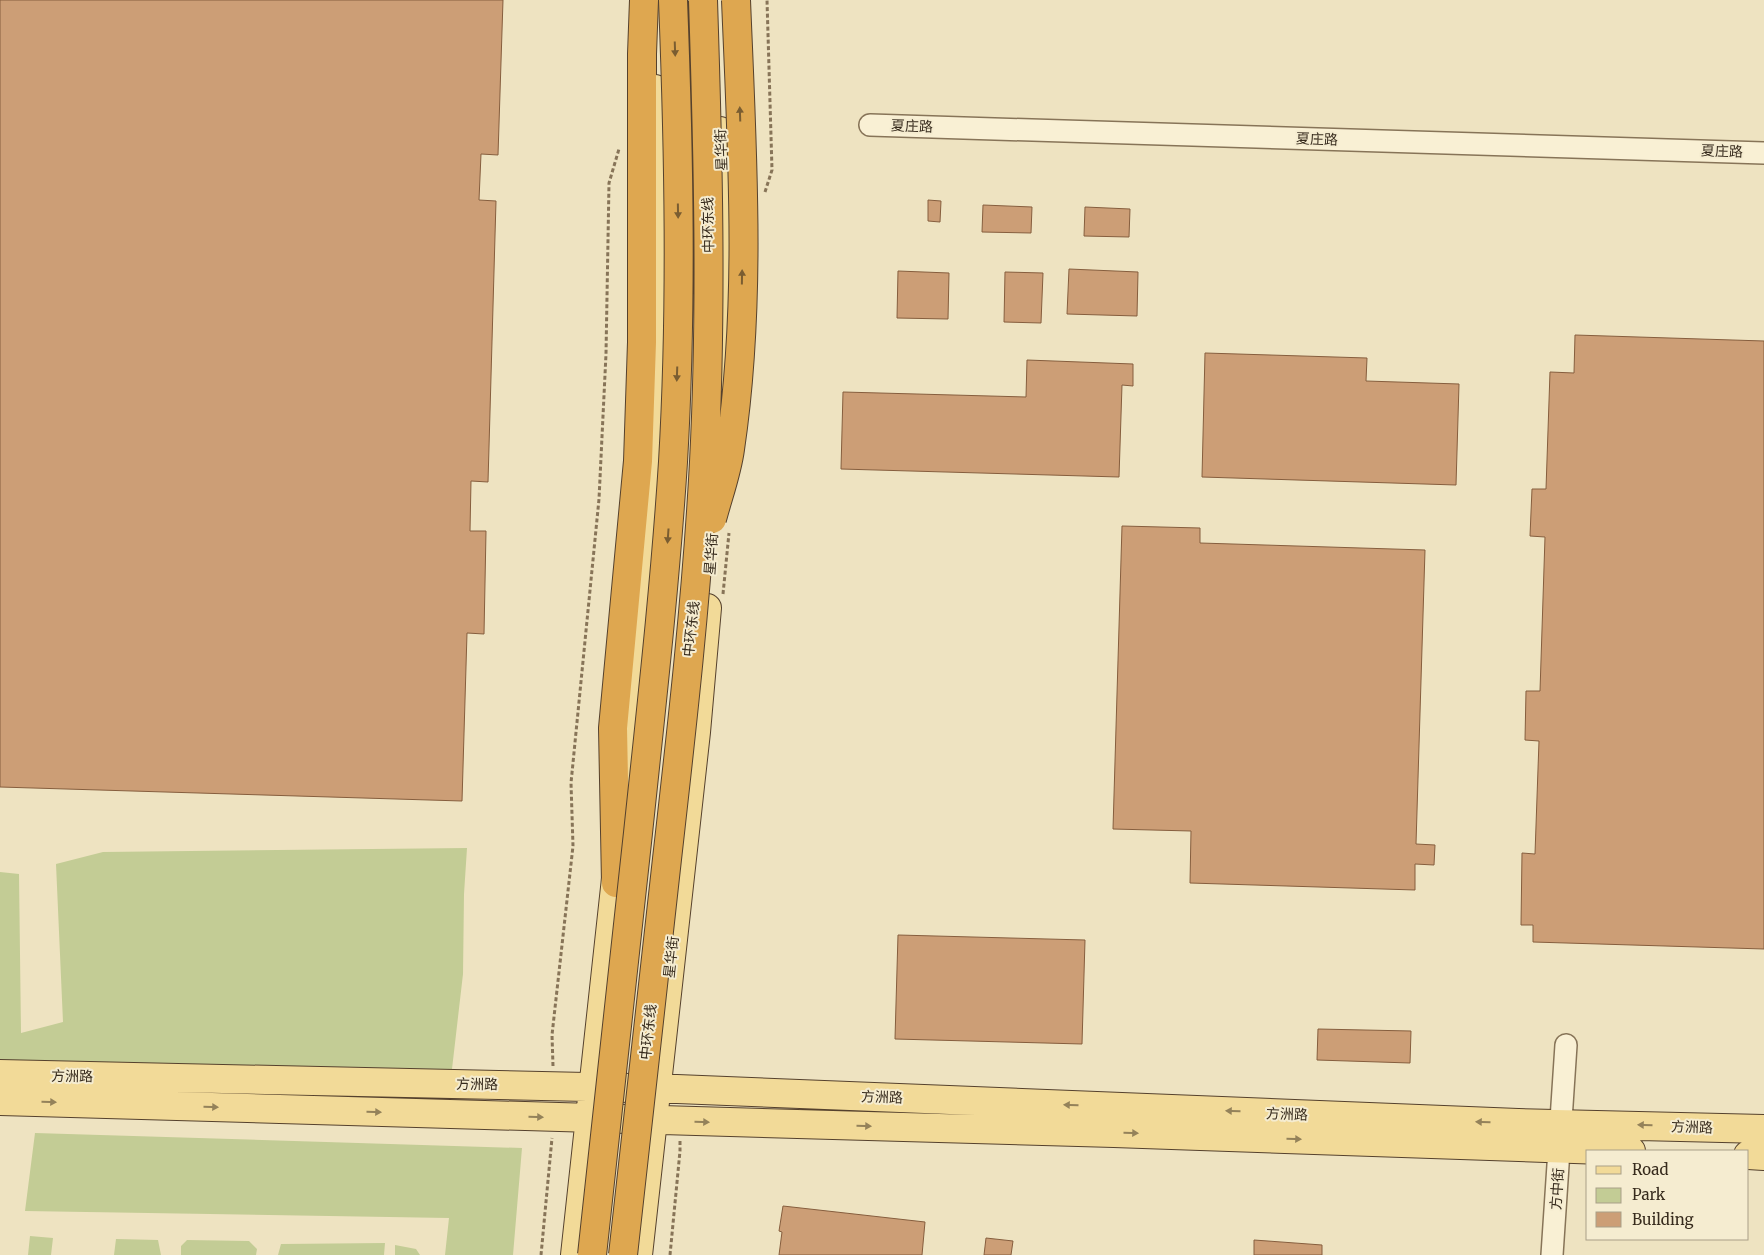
<svg xmlns="http://www.w3.org/2000/svg" width="1764" height="1255" viewBox="0 0 1764 1255" font-family="Merriweather,'Noto Sans SC',serif">
<rect width="100%" height="100%" fill="#eee3c1"/>
<path fill="#c3cc95" d="M467 848 464 894 463 974 452 1069H75L0 1066V872L19 874 21 1033 63 1022 56 864 103 852Z
M35 1133 522 1148 513 1255H445L449 1218 25 1211Z
M30 1236 53 1238 51 1255H28Z
M116 1239 158 1240 161 1255H114Z
M187 1240 249 1241 257 1249 256 1255H181V1246Z
M385 1243 384 1255H278L281 1244Z
M395 1245 416 1249 420 1255H395Z"/>
<path fill="#cc9e76" stroke="#865e3e" d="M0 0H503L498 155 481 154 479 200 496 201 488 482 471 481 470 531H486L484 634 467 633 462 801 0 787Z
M928 200 941 201 940 222 928 221Z
M983 205 1032 207 1031 233 982 232Z
M1085 207 1130 209 1129 237 1084 236Z
M1069 269 1138 272 1137 316 1067 314Z
M898 271 949 273 948 319 897 318Z
M1005 272 1043 273 1041 323 1004 322Z
M1575 335 1764 341V949L1533 942V925H1521L1522 853 1535 854 1539 741 1525 740 1526 691H1540L1545 537 1530 536 1532 489H1546L1550 372 1574 373Z
M1205 353 1367 358 1366 381 1459 384 1456 485 1202 477Z
M1027 360 1133 364V386L1122 385 1119 477 841 469 843 392 1026 397Z
M1122 526 1200 528V543L1425 550 1416 844 1435 845 1434 865 1415 864V890L1190 883 1191 831 1113 829Z
M898 935 1085 940 1082 1044 895 1039Z
M1318 1029 1411 1031 1410 1063 1317 1060Z
M783 1206 925 1222 922 1255H779L782 1232 779 1231Z
M986 1238 1013 1241 1011 1255H984Z
M1254 1240 1322 1245V1255H1254Z"/>
<g fill="none" stroke-linecap="round" stroke-linejoin="round">
<defs>
<path id="minor" d="M870 125 1764 153
M1552 1255 1566 1045"/>
<path id="major" d="M720 435 726 347 720 131
M624 797C637 646 654 494 657 342 658 258 656 173 655 89
M0 1074 677 1089 1518 1123 1764 1129
M0 1101 1114 1133 1631 1151
M1748 1155 1764 1156
M575 1255 618 860
M638 1255 696 732 707 608"/>
<path id="highway" d="M616 883 613 728 638 461 642 342V54L644 0"/>
</defs>
<use href="#minor" stroke="#877458" stroke-width="24"/>
<use href="#major" stroke="#55412d" stroke-width="30"/>
<use href="#highway" stroke="#55412d" stroke-width="30"/>
<path stroke="#877458" stroke-width="3" stroke-dasharray="4 2.5" stroke-linecap="butt" d="M765 192 772 170 767 0
M723 594 729 533
M553 1066 552 1035 573 846 571 783 599 499 606 354 609 183 619 149
M541 1255 552 1138
M670 1255 680 1151V1141"/>
<use href="#minor" stroke="#f9f0d4" stroke-width="21"/>
<use href="#major" stroke="#f2da98" stroke-width="28"/>
<use href="#highway" stroke="#dea750" stroke-width="28"/>
<defs>
<path id="highway-bridge" d="M712 519C718 496 727 472 730 449 752 301 742 149 736 0
M592 1255C607 1114 623 974 638 833 651 710 665 586 673 462 682 308 679 154 673 0
M623 1255C638 1123 652 991 667 859 682 727 697 595 704 462 712 308 708 154 703 0"/>
</defs>
<use href="#highway-bridge" stroke="#55412d" stroke-width="30" stroke-linecap="butt"/>
<use href="#highway-bridge" stroke="#dea750" stroke-width="28"/>
</g>
<defs><path id="oneway-solid" d="M-6-.8H1V-3.2L6.5 0L1 3.2V.8H-6Z" transform="scale(1.25)"/></defs>
<g fill="#7a5d31">
<use href="#oneway-solid" transform="translate(675 49) rotate(88)"/>
<use href="#oneway-solid" transform="translate(740 114) rotate(-92)"/>
<use href="#oneway-solid" transform="translate(678 211) rotate(89)"/>
<use href="#oneway-solid" transform="translate(742 277) rotate(-89)"/>
<use href="#oneway-solid" transform="translate(677 374) rotate(92)"/>
<use href="#oneway-solid" transform="translate(668 536) rotate(94)"/>
</g>
<g fill="#94825a">
<use href="#oneway-solid" transform="translate(49 1102) rotate(2)"/>
<use href="#oneway-solid" transform="translate(1071 1105) rotate(-178)"/>
<use href="#oneway-solid" transform="translate(211 1107) rotate(2)"/>
<use href="#oneway-solid" transform="translate(1233 1111) rotate(-178)"/>
<use href="#oneway-solid" transform="translate(374 1112) rotate(2)"/>
<use href="#oneway-solid" transform="translate(536 1117) rotate(1)"/>
<use href="#oneway-solid" transform="translate(702 1122) rotate(2)"/>
<use href="#oneway-solid" transform="translate(1483 1122) rotate(-178)"/>
<use href="#oneway-solid" transform="translate(1645 1125) rotate(-178)"/>
<use href="#oneway-solid" transform="translate(864 1126) rotate(2)"/>
<use href="#oneway-solid" transform="translate(1131 1133) rotate(2)"/>
<use href="#oneway-solid" transform="translate(1294 1139) rotate(2)"/>
</g>
<g text-anchor="middle" stroke-width="4" stroke-linejoin="round" paint-order="stroke">
<g font-size="14" fill="#372b1d" stroke="#f5ecd0">
<text transform="translate(912 126) rotate(2)" y="5">夏庄路</text>
<text transform="translate(1317 139) rotate(2)" y="5">夏庄路</text>
<text transform="translate(721 150) rotate(-92)" y="5">星华街</text>
<text transform="translate(1722 151) rotate(2)" y="5">夏庄路</text>
<text transform="translate(708 225) rotate(-91)" y="5">中环东线</text>
<text transform="translate(711 554) rotate(-86)" y="5">星华街</text>
<text transform="translate(691 629) rotate(-84)" y="5">中环东线</text>
<text transform="translate(671 957) rotate(-84)" y="5">星华街</text>
<text transform="translate(648 1032) rotate(-84)" y="5">中环东线</text>
<text transform="translate(72 1076) rotate(1)" y="5">方洲路</text>
<text transform="translate(477 1084) rotate(1)" y="5">方洲路</text>
<text transform="translate(882 1097) rotate(2)" y="5">方洲路</text>
<text transform="translate(1287 1114) rotate(2)" y="5">方洲路</text>
<text transform="translate(1692 1127) rotate(2)" y="5">方洲路</text>
<text transform="translate(1557 1189) rotate(-86)" y="5">方中街</text>
</g>
</g>
<rect x="1586" y="1150" width="162" height="90" fill="#f5ecd0" stroke="#a99f88"/>
<rect x="1596" y="1166" width="25" height="8" fill="#f2da98" stroke="#a99f88"/>
<text x="1632" y="1175" font-size="15" fill="#372b1d">Road</text>
<rect x="1596" y="1188" width="25" height="15" fill="#c3cc95" stroke="#a99f88"/>
<text x="1632" y="1200" font-size="15" fill="#372b1d">Park</text>
<rect x="1596" y="1212" width="25" height="15" fill="#cc9e76" stroke="#a99f88"/>
<text x="1632" y="1225" font-size="15" fill="#372b1d">Building</text>
</svg>
